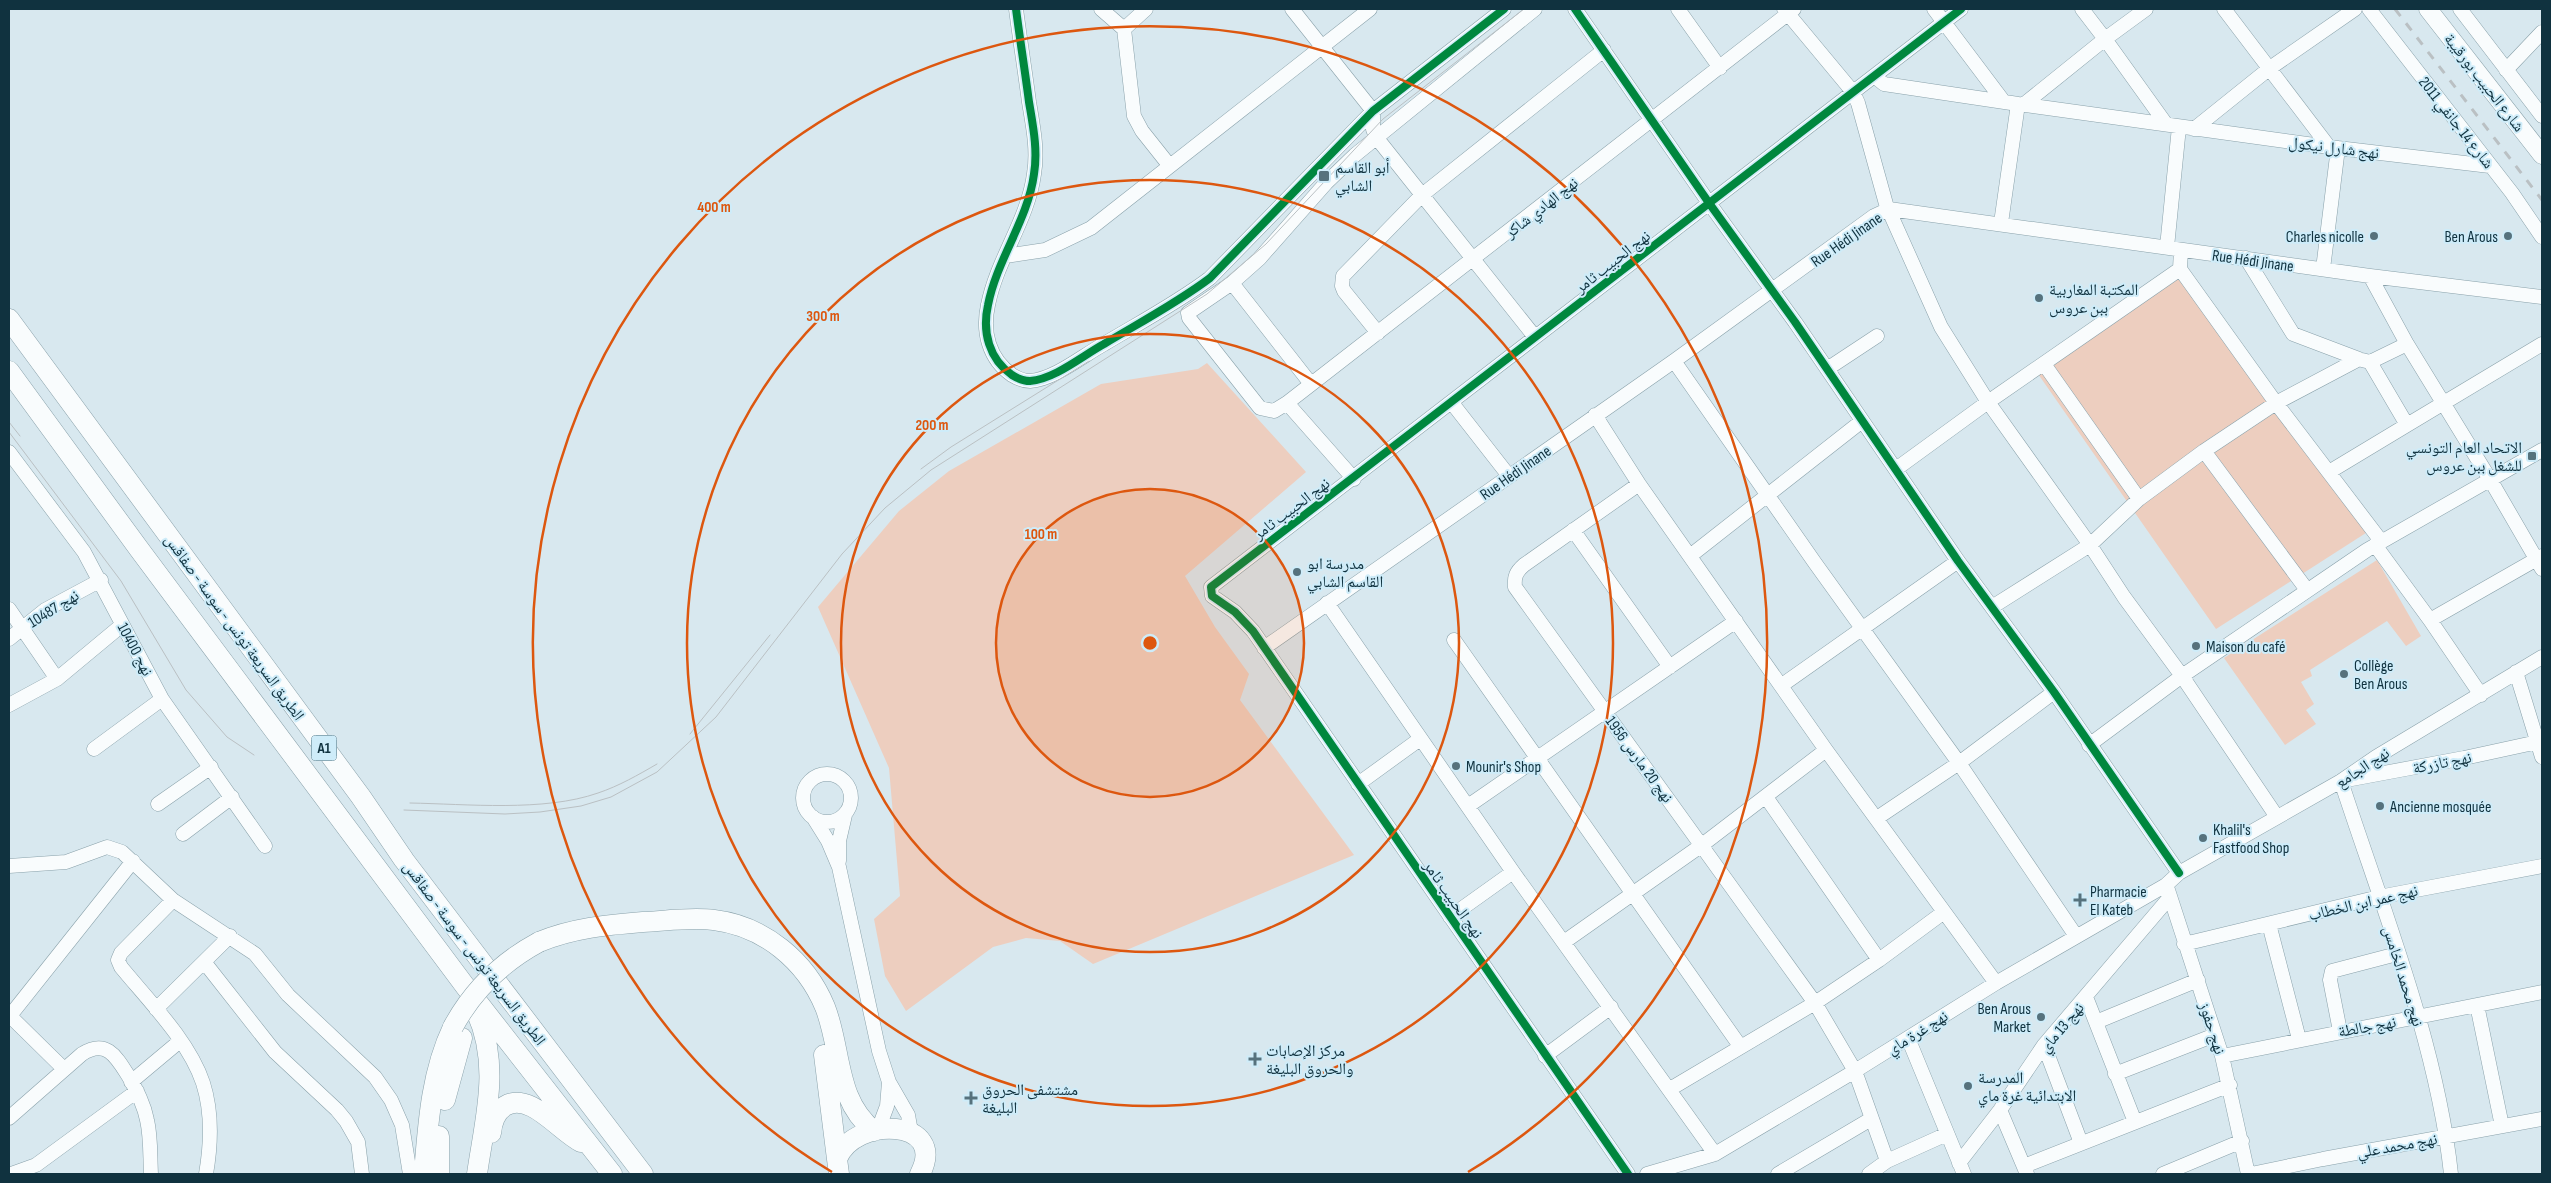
<svg xmlns="http://www.w3.org/2000/svg" width="2551" height="1183" viewBox="0 0 2551 1183" font-family="'Sofia Sans Condensed','Noto Naskh Arabic',sans-serif">
<rect width="100%" height="100%" fill="#d8e8ef"/>
<path fill="#edcebf" d="M2182 271 2369 531 2216 629 2036 371Z
M1207 363 1306 472 1185 576 1215 627 1249 674 1240 700 1354 855 1093 964 1060 941 1026 938 993 947 906 1011 885 976 874 919 900 896 889 768 818 607 899 511 949 471 1101 384 1198 369Z
M2377 560 2421 636 2406 646 2387 621 2310 670 2312 676 2301 682 2314 704 2306 710 2316 724 2285 745 2224 658Z"/>
<g fill="none" stroke-linecap="round" stroke-linejoin="round">
<defs>
<path id="minor" d="M1016 9C1020 40 1025 71 1029 102 1033 126 1038 150 1034 174 1028 220 997 259 988 305 982 332 989 359 1012 375 1017 378 1024 381 1030 381 1055 379 1082 356 1104 344 1139 323 1177 303 1210 278L1373 111 1504 9
M1101 9 1124 29
M1146 9 1124 29 1134 116 1142 131 1169 165
M1292 9 1373 111V129L1376 137 1535 337
M1535 9 1355 155 1326 183 1259 259 1232 283 1188 313 1189 318 1260 408 1274 411 1287 403 1794 9
M1575 9 1709 203 1795 322 1958 561 2054 692 2179 873
M1678 9 1720 68
M1784 9 1853 92 1858 103 1886 204 1941 327 1988 402 2090 545 2124 597 2182 676 2277 817
M1934 9 2004 102
M2146 9 2105 39 2166 124
M2224 9 2329 147
M2369 9 2512 193 2542 237
M2460 9 2542 116
M2506 70 2542 32
M1874 76 1884 84 2018 104 2001 223
M2018 104 2329 147 2490 166
M2023 105 2105 39 2082 9
M2194 129 2270 68 2355 9
M2167 247 2179 127
M1005 256 1045 250 1091 228 1370 9
M2180 269 2276 403 2381 541
M2323 269 2338 148
M2370 276 2407 344 2491 481 2542 569
M1232 283 1311 384
M1378 333 1344 291 1342 286 1343 276 1422 195 1604 50
M2362 360 2370 362 2407 344
M1674 361 1815 563 1959 763 2076 936
M2370 362 2407 425 2542 344
M2044 364 2139 499
M1827 369 1877 336
M1287 403 1354 479
M1452 403 1509 476
M1595 415 1639 484 1826 750 1996 983
M2204 451 2307 590
M9 452 84 552 162 699 265 846
M1896 469 1988 402 2180 269 2181 250
M2329 472 2407 425
M1639 484 1524 565C1516 572 1514 577 1515 587L1815 1003 1855 1071 1887 1161
M1573 530 1670 667
M2375 545 2430 620 2481 695
M1690 556 1862 421
M1327 603 1513 872 1715 1154
M1992 607 2090 545 2139 499 2204 451 2276 403 2359 359 2293 334 2246 258
M9 609 57 679
M2430 620 2542 556
M9 639 45 610 101 580
M1454 640 1740 1046
M1264 648 1674 361 1874 216 1889 209 2370 276 2542 297
M2516 672 2542 757
M1782 685 1958 561
M9 705 57 679 122 625
M2089 745 2182 676 2367 550 2542 450
M94 749 162 699
M803 798a24 24 0 1 1 48 0a24 24 0 1 1-48 0Z
M1358 784 1420 739
M1766 797 1879 960
M158 804 211 767
M1468 806 1736 621
M813 817 828 841 839 867 879 1051 889 1082 908 1115 911 1132
M1877 818 1959 763 2054 692
M183 834 232 797
M839 861V841L845 815
M9 866 66 862 107 847 122 852 173 900 255 954 288 995 375 1077 391 1100 402 1125 410 1174
M2168 890 2222 1056 2248 1174
M173 900 121 953 118 960 121 967C148 1000 189 1041 203 1083 212 1111 211 1145 206 1174
M1450 917 1513 872
M2269 924 2299 1039
M1564 942 1702 845 1826 750
M2184 944 2379 897 2542 866
M205 963 275 1052 337 1110 346 1121 358 1142 362 1174
M2086 997 2135 1122
M2477 1005 2502 1126
M156 1009 230 936
M10 1016 64 1069
M9 1017 133 861
M2096 1022 2198 980
M2340 1031 2330 980 2332 971 2397 954
M1908 1038 1964 1174
M2044 1045 2081 1143
M1545 1056 1611 1007
M2222 1056 2542 992
M2115 1074 2215 1035
M131 1082 180 1041
M1670 1089 1815 1003 1879 960 1944 912
M2000 1110 2027 1174
M9 1118 82 1054C107 1038 117 1058 129 1077 137 1091 144 1104 147 1120 151 1137 150 1156 151 1174
M878 1130 887 1106 889 1082
M1959 1163 2000 1110 2044 1045 2170 897
M2024 1166 2230 1085
M11 1174 36 1165 137 1091
M1628 1174 1253 631 1235 612 1212 596 1211 587 1961 9
M1647 1174 1715 1154 1855 1071 1996 983 2166 885 2179 873 2341 781 2376 757 2542 657
M1778 1174 1871 1119
M1869 1174 1887 1161 1947 1134
M2163 1174 2242 1141
M2251 1174 2323 1159 2542 1119
M2451 1174C2437 1043 2382 907 2341 781L2464 758 2542 741"/>
<path id="major" d="M2428 9 2542 155"/>
<path id="highway" d="M9 319 361 797 404 860 643 1174
M9 371 139 549 465 986 612 1174
M539 942C573 928 606 925 643 922 666 921 691 917 714 920 764 926 806 961 825 1007 842 1050 835 1100 874 1131
M476 1011C501 1065 485 1118 477 1174
M824 1055 837 1159
M445 1100 462 1038
M491 1133C492 1122 495 1112 505 1106 530 1091 559 1131 581 1142
M424 1174C428 1124 431 1073 453 1027
M439 1174V1136
M839 1174 837 1159C854 1115 949 1118 920 1174"/>
</defs>
<use href="#minor" stroke="#89a1aa" stroke-width="15"/>
<use href="#major" stroke="#89a1aa" stroke-width="19"/>
<use href="#highway" stroke="#89a1aa" stroke-width="21"/>
<use href="#minor" stroke="#f9fcfd" stroke-width="14"/>
<use href="#major" stroke="#f9fcfd" stroke-width="18"/>
<use href="#highway" stroke="#f9fcfd" stroke-width="20"/>
<path stroke="#bac0c3" stroke-width="1" d="M9 422 20 436
M9 432 121 581 186 690 227 737 254 755
M921 469 951 447 1089 361
M690 734 770 635
M410 803C467 804 544 812 598 793 619 786 638 775 657 764
M404 810 505 814 540 812 581 806 611 797 657 772 716 717 842 554 885 508 931 470 1207 294 1266 244 1383 119 1524 9"/>
<path stroke="#bac0c3" stroke-width="3" stroke-dasharray="9 9" stroke-linecap="butt" d="M2395 9 2542 200"/>
<defs>
<path id="highway-bridge" d="M453 1027C473 990 502 962 539 942"/>
</defs>
<use href="#highway-bridge" stroke="#89a1aa" stroke-width="21" stroke-linecap="butt"/>
<use href="#highway-bridge" stroke="#f9fcfd" stroke-width="20"/>
<defs>
<path id="cycleway" d="M1016 9C1020 40 1025 71 1029 102 1033 126 1038 150 1034 174 1028 220 997 259 988 305 982 332 989 359 1012 375 1017 378 1024 381 1030 381 1055 379 1082 356 1104 344 1139 323 1177 303 1210 278L1373 111 1504 9
M1575 9 1709 203 1795 322 1958 561 2054 692 2179 873
M1628 1174 1253 631 1235 612 1212 596 1211 587 1961 9"/>
</defs>
<use href="#cycleway" stroke="#ceecf9" stroke-width="11"/>
<use href="#cycleway" stroke="#00873e" stroke-width="8"/>
</g>
<circle cx="1150" cy="643" r="154" fill="#dd570f" fill-opacity=".12"/>
<g fill="none" stroke="#dd570f" stroke-width="2.5">
<circle cx="1150" cy="643" r="154"/>
<circle cx="1150" cy="643" r="309"/>
<circle cx="1150" cy="643" r="463"/>
<path d="M832 1172A617 617 0 1 1 1468 1172"/>
</g>
<g fill="#56727d" stroke="#ceecf9" stroke-width="2">
<rect x="1318" y="170" width="12" height="12" rx="2.5"/>
<circle cx="2374" cy="236" r="5"/>
<circle cx="2508" cy="236" r="5"/>
<circle cx="2039" cy="298" r="5"/>
<rect x="2527" y="451" width="10" height="10" rx="2.5"/>
<circle cx="1297" cy="572" r="5"/>
<circle cx="2196" cy="646" r="5"/>
<circle cx="2344" cy="674" r="5"/>
<circle cx="1456" cy="766" r="5"/>
<circle cx="2380" cy="806" r="5"/>
<circle cx="2203" cy="838" r="5"/>
<path d="M2077.5 892.5h5v5h5v5h-5v5h-5v-5h-5v-5h5z"/>
<circle cx="2041" cy="1017" r="5"/>
<path d="M1252.5 1051.5h5v5h5v5h-5v5h-5v-5h-5v-5h5z"/>
<circle cx="1968" cy="1086" r="5"/>
<path d="M968.5 1090.5h5v5h5v5h-5v5h-5v-5h-5v-5h5z"/>
</g>
<g text-anchor="middle" stroke-width="4" stroke-linejoin="round" paint-order="stroke">
<rect fill="#ceecf9" stroke="#496a77" stroke-width="1" x="311.5" y="735.5" width="25" height="25" rx="4"/>
<g font-size="15" font-weight="bold" fill="#10323f">
<text x="324" y="753">A1</text>
</g>
<g font-size="16" fill="#10323f" stroke="#ceecf9">
<text transform="translate(2485 82) rotate(52)" y="6">شارع الحبيب بورقيبة</text>
<text transform="translate(2457 122) rotate(52)" y="6">شارع 14 جانفي 2011</text>
<text transform="translate(2334 147) rotate(7)" y="6">نهج شارل نيكول</text>
<text transform="translate(1541 207) rotate(-38)" y="6">نهج الهادي شاكر</text>
<text transform="translate(1846 239) rotate(-35)" y="6">Rue Hédi Jinane</text>
<text transform="translate(2253 260) rotate(8)" y="6">Rue Hédi Jinane</text>
<text transform="translate(1612 261) rotate(-38)" y="6">نهج الحبيب ثامر</text>
<text transform="translate(1515 472) rotate(-35)" y="6">Rue Hédi Jinane</text>
<text transform="translate(1291 508) rotate(-37)" y="6">نهج الحبيب ثامر</text>
<text transform="translate(53 608) rotate(-32)" y="6">نهج 10487</text>
<text transform="translate(235 627) rotate(54)" y="6">الطريق السريعة تونس - سوسة - صفاقس</text>
<text transform="translate(136 649) rotate(62)" y="6">نهج 10400</text>
<text transform="translate(1640 759) rotate(54)" y="6">نهج 20 مارس 1956</text>
<text transform="translate(2442 762) rotate(-11)" y="6">نهج تازركة</text>
<text transform="translate(2362 767) rotate(-33)" y="6">نهج الجامع</text>
<text transform="translate(1454 899) rotate(55)" y="6">نهج الحبيب ثامر</text>
<text transform="translate(2363 902) rotate(-13)" y="6">نهج عمر ابن الخطاب</text>
<text transform="translate(475 953) rotate(53)" y="6">الطريق السريعة تونس - سوسة - صفاقس</text>
<text transform="translate(2404 976) rotate(73)" y="6">نهج محمد الخامس</text>
<text transform="translate(2367 1026) rotate(-10)" y="6">نهج جالطة</text>
<text transform="translate(2061 1027) rotate(-50)" y="6">نهج 13 ماي</text>
<text transform="translate(2213 1028) rotate(72)" y="6">نهج حفوز</text>
<text transform="translate(1917 1032) rotate(-32)" y="6">نهج غرة ماي</text>
<text transform="translate(2397 1145) rotate(-10)" y="6">نهج محمد علي</text>
</g>
<g font-size="16" fill="#10323f" stroke="#ceecf9" text-anchor="start">
<text x="1335" y="173">أبو القاسم<tspan x="1335" dy="18">الشابي</tspan></text>
<text x="2364" y="242" text-anchor="end">Charles nicolle</text>
<text x="2498" y="242" text-anchor="end">Ben Arous</text>
<text x="2049" y="295">المكتبة المغاربية<tspan x="2049" dy="18">ببن عروس</tspan></text>
<text x="2522" y="453" text-anchor="end">الاتحاد العام التونسي<tspan x="2522" dy="18">للشغل ببن عروس</tspan></text>
<text x="1307" y="569">مدرسة ابو<tspan x="1307" dy="18">القاسم الشابي</tspan></text>
<text x="2206" y="652">Maison du café</text>
<text x="2354" y="671">Collège<tspan x="2354" dy="18">Ben Arous</tspan></text>
<text x="1466" y="772">Mounir's Shop</text>
<text x="2390" y="812">Ancienne mosquée</text>
<text x="2213" y="835">Khalil's<tspan x="2213" dy="18">Fastfood Shop</tspan></text>
<text x="2090" y="897">Pharmacie<tspan x="2090" dy="18">El Kateb</tspan></text>
<text x="2031" y="1014" text-anchor="end">Ben Arous<tspan x="2031" dy="18">Market</tspan></text>
<text x="1266" y="1056">مركز الإصابات<tspan x="1266" dy="18">والحروق البليغة</tspan></text>
<text x="1978" y="1083">المدرسة<tspan x="1978" dy="18">الابتدائية غرة ماي</tspan></text>
<text x="982" y="1095">مشتشفى الحروق<tspan x="982" dy="18">البليغة</tspan></text>
</g>
</g>
<circle cx="1150" cy="643" r="8" fill="#dd570f" stroke="#ceecf9" stroke-width="2.5"/>
<g font-size="15" text-anchor="middle" font-weight="bold" fill="#dd570f" stroke="#ceecf9" stroke-width="4" stroke-linejoin="round" paint-order="stroke">
<text x="714" y="212">400 m</text>
<text x="823" y="321">300 m</text>
<text x="932" y="430">200 m</text>
<text x="1041" y="539">100 m</text>
</g>
<rect width="2551" height="1183" fill="none" stroke="#10323f" stroke-width="20"/>
</svg>
